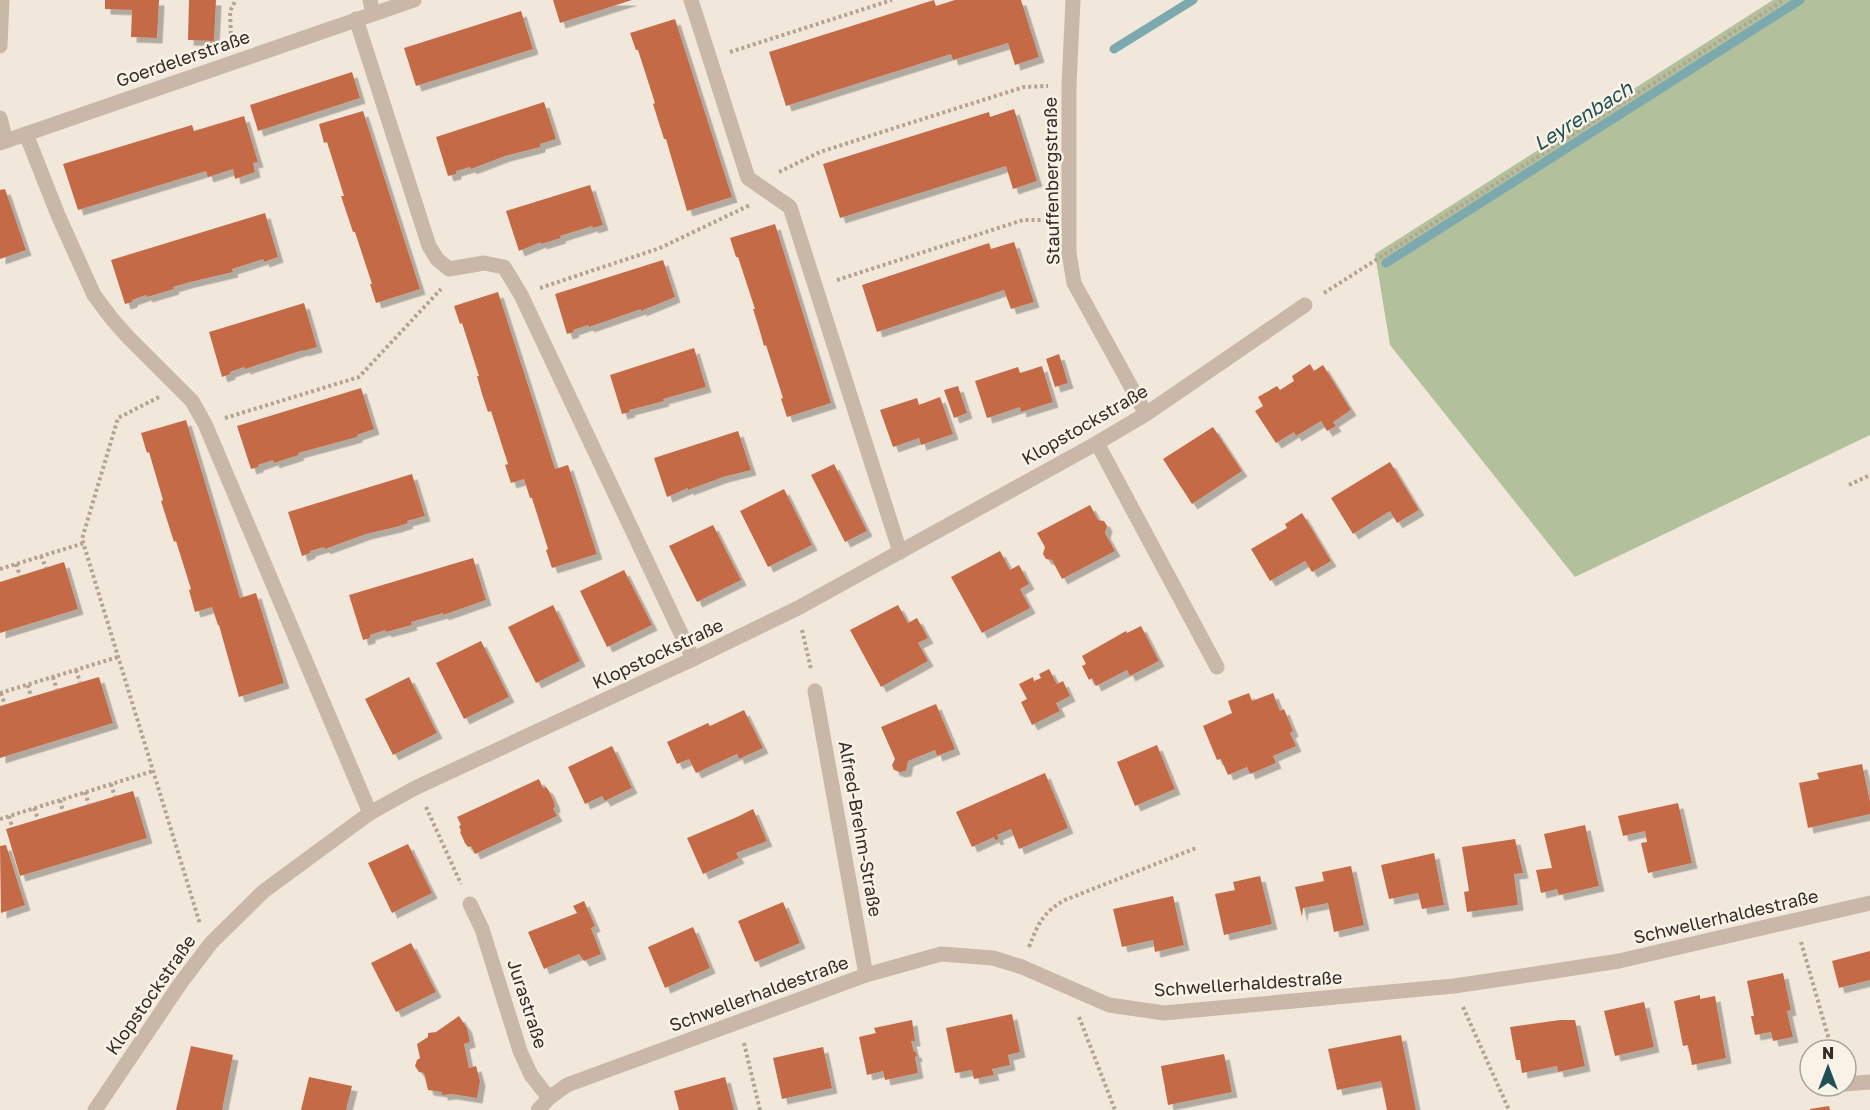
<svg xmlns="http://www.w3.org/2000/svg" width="1870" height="1110" viewBox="0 0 1870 1110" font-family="'Golos Text',sans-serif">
<defs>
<filter id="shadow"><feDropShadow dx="5.5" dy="5.5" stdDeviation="0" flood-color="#0004"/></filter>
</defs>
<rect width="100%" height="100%" fill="#f1e8db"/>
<path fill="#b2c09b" d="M1773 0H1870V435L1575 577 1390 345 1375 254Z"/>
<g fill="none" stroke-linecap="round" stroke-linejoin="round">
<path stroke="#7ba9ae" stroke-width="9" d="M1114 49 1193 0
M1386 263 1800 0"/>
</g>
<path fill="#c46b47" filter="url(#shadow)" d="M105 0H159L157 38 131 37 132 10 105 9Z
M189 0H216L214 41 188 40Z
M553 0H632L560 23Z
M934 0 936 6 955 0H1021L1039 57 1015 65 1008 43 953 60 951 54 786 106 769 52Z
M521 11 533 49 416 86 404 48Z
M675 19 732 197 687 211 666 139H664L653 104 655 103 638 50H636L630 33Z
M352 72 360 98 258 131 250 105Z
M544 102 556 139 540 144V147L505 156 471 169 470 167 456 171V174L448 176 436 137Z
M1014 109 1037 181 1013 189 1006 166 840 218 823 164 989 112 990 117Z
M363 111 420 289 376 303 370 284H372L355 232H353L341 196H344L327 142 324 143 319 124Z
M244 116 258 162 253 163 255 172 235 179 233 169 208 177 206 171 78 210 63 164 192 125 194 131Z
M590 185 603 225 593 228 592 226 560 236 561 238 541 244V242L519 251 506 211Z
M5 189 26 250 0 259V190Z
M265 213 278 257 264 262 263 259 248 264 232 269 233 272 190 282 173 287 174 289 147 297 146 295 132 300V302L125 304 111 260Z
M775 224 831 403 787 417 781 399 783 398 766 345 764 346 759 328 753 309H755L738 257H736L730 238Z
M1014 242 1034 302 1011 309 1004 290 877 332 862 285 989 243 991 249Z
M663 260 675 297 641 311V309L589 327 588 325 573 330 574 332 567 334 555 294Z
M498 292 555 469 568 465 597 554 552 568 546 550 548 549 532 498H530L524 479 511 483 505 465 508 464 491 411 488 412 482 394 477 376H479L462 323 460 324 454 306Z
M304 303 317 347 303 351V350L245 369 244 367 230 372V374L222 377 209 332Z
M694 348 706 387 663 399 664 401 629 410 630 412 622 414 610 375Z
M1059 354 1068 383 1055 387 1046 359Z
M1310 364 1314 371 1323 365 1351 410 1333 422 1336 426 1327 431 1321 421 1296 436 1294 432 1276 443 1255 411 1263 406 1258 397 1277 386 1280 390 1294 381 1292 376Z
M1042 366 1053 402 1021 412 1020 407 987 418 975 381 1018 367 1020 373Z
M958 386 967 413 954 418 944 390Z
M361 388 374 429 357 435V437L298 453 299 455 286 459 274 463 273 460 258 465V467L251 469 237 426Z
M940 397 953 434 921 445 919 438 893 447 880 410 917 398 919 405Z
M186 420 240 598 256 593 284 683 239 697 219 625H218L212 607 195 612 189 590 191 589 176 541 174 542 161 501 163 500 149 452 147 453 141 433Z
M1213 427 1242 471 1192 504 1163 459Z
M738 431 751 470 723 477 688 490V488L667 497 654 458Z
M1390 462 1419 510 1397 523 1390 511 1353 534 1331 498Z
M834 464 867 531 845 542 811 475Z
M412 474 425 516 407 521 408 523 396 527 366 534 325 549 324 547 310 551V553L302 556 288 512Z
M784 489 812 545 768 567 740 511Z
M1090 505 1098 520 1104 521 1107 526 1105 533 1115 551 1062 579 1052 560 1046 559 1043 554 1045 547 1037 533Z
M1302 513 1331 561 1312 572 1305 561 1270 581 1251 549 1287 528 1285 524Z
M713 525 741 580 697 602 669 546Z
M1000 551 1010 570 1019 565 1029 584 1020 589 1030 608 982 633 951 577Z
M473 558 486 600 443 615V613L411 622 412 625 386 632 385 630 370 635V638L363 640 349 595Z
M64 562 78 609 0 633V582Z
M624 570 652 625 607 647 580 591Z
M553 605 580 661 536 683 508 627Z
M898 605 908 623 917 618 928 638 918 643 928 661 881 687 850 630Z
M1141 626 1159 661 1130 676 1127 670 1096 686 1092 678 1089 680 1082 666 1086 664 1082 656 1126 631 1127 633Z
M481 641 509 697 464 719 436 663Z
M1049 669 1057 684 1063 681 1070 696 1056 703 1060 711 1032 725 1021 702 1027 699 1019 684 1033 677 1034 681 1041 678 1039 674Z
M99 677 113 723 0 758V706Z
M409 677 437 733 393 755 365 699Z
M1249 693 1252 701 1273 693 1280 711 1284 709 1293 731 1290 733 1296 746 1273 756 1276 763 1250 774 1247 767 1228 775 1221 759 1217 760 1203 726 1232 713 1228 701Z
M936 704 955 749 937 756 935 750 908 761 906 771 900 772 894 770 892 765 895 759 881 727Z
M744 710 763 748 739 759 737 754 696 773 689 759 677 764 667 742 708 723 710 726Z
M1157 745 1175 789 1135 806 1117 762Z
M612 746 632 788 605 801 602 796 585 804 568 767Z
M1862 764 1870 802V814L1808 828 1799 783 1819 779 1817 773Z
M1045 773 1068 828 1019 849 1011 829 997 835 999 839 995 840 994 837 972 847 956 812Z
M539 779 543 788 546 787 549 791 554 802 555 807 553 808 557 816 475 854 471 846 468 847 465 843 460 832 461 831 459 826 461 825 457 817Z
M133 791 147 838 20 876 6 829Z
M1678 803 1692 863 1648 873 1641 843 1647 842 1645 831 1623 836 1618 816Z
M753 809 767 841 736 853 739 858 703 874 687 838 737 817Z
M1585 825 1599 886 1559 895 1557 889 1541 893 1536 870 1552 868 1544 834Z
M1515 839 1523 873 1514 874 1518 905 1467 912 1464 892 1469 891 1462 847Z
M408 844 432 893 392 913 368 863Z
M6 845 25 905 1 913 0 846Z
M1434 853 1444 905 1422 909 1418 893 1389 899 1381 865Z
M1351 866 1364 925 1334 932 1328 903 1303 908 1302 917 1295 887 1324 881 1322 872Z
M1260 876 1272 924 1224 935 1215 894 1235 890 1233 882Z
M1173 896 1184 945 1155 952 1153 940 1122 947 1113 909Z
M584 901 595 926 591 928 601 954 584 961 579 954 544 969 528 932 577 913 573 906Z
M783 902 800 943 755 962 738 921Z
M693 927 710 968 665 988 648 947Z
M411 943 436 992 396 1012 371 963Z
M1870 951V980L1839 988 1832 961Z
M1783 973 1791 1010 1787 1011 1793 1037 1773 1041 1771 1032 1755 1035 1751 1016H1754L1747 981Z
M1700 995V999L1715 996 1726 1058 1692 1065 1688 1045 1683 1046 1674 1001Z
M1644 1002 1654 1047 1615 1056 1604 1011Z
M1012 1014 1020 1052 1008 1055 1010 1065 992 1069 994 1075 974 1079 972 1070 955 1073 946 1028Z
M459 1016 467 1028 470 1042 464 1044 469 1068 476 1066 480 1081 477 1098 451 1094 442 1095V1092L428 1090 424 1073 419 1072 415 1066 417 1060 420 1058 417 1044 428 1037V1033L436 1032Z
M912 1020 915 1041H911L914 1052H916L917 1056 915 1057 918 1073 885 1080 883 1071 867 1075 859 1037 876 1033 874 1028Z
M1560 1020H1575L1585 1066 1558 1072 1557 1066 1522 1073 1520 1060H1516L1510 1027Z
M1401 1035 1416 1110H1387L1381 1081 1337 1090 1328 1049Z
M191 1046 233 1055 222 1110H176Z
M823 1047 832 1088 782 1099 773 1058Z
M1224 1054 1232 1092 1168 1105 1161 1066Z
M309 1077 352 1086 346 1110H301Z
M725 1077 734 1110H679L674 1091Z
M1829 1106 1830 1110H1810V1109Z"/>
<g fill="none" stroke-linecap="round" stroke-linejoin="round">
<path stroke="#b5a291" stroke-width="4" stroke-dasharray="3 3" stroke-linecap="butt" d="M231 40 230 11 236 0
M730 52 892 0
M779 172 820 152 907 124 1024 87 1048 86
M837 280 1023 220H1048
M540 288 660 248 750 205
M1324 293 1784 0
M159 397 118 418 82 539 200 924
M225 418 359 377 441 289
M1849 485 1870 475
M41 556 46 568
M16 564 20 576
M0 569 84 543
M802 630 811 669
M76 670 80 682
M53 677 57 690
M28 685 31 697
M0 693 118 657
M1 693 5 705
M111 784 115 797
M85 792 89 805
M60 800 63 812
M426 807 461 884
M34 808 38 819
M9 816 12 827
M0 819 153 771
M1801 942 1832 1050
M1029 947C1038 924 1043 912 1065 900L1196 848
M1463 1007 1509 1110
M1079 1017 1115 1110
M744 1043 760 1110"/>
<path stroke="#c9b8a7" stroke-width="15" d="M370 0 373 14
M691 0 748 178 790 207 900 552
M356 19 429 246 437 259 449 269 484 263 504 267 521 295 693 659
M0 46 2 0
M0 118 6 141
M26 134 58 215 94 295 112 319 128 337 192 401 205 424 370 813
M1097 443 1217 667
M815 691 866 975
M470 904 482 929 520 1051 531 1075 549 1098
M1846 1084 1870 1082"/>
<path stroke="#c9b8a7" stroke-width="15" d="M1073 0 1069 85V253L1074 283 1146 414
M0 143 414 0
M95 1110 180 984 211 943 264 891 370 813 415 788 693 659 798 608 1097 443 1146 414 1305 305
M538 1110 549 1098 567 1085 866 975 941 954 993 958 1022 967 1109 1005 1164 1013 1454 986 1535 974 1619 961 1870 903"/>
</g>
<g text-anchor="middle" stroke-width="5" stroke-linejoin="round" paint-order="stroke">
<g font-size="18" fill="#362d28" stroke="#f9f2e7">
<text transform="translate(183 59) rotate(-19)" y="6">Goerdelerstraße</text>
<text transform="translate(1052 181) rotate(-91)" y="6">Stauffenbergstraße</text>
<text transform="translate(1085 425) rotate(-30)" y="6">Klopstockstraße</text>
<text transform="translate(658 654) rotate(-25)" y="6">Klopstockstraße</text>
<text transform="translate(860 829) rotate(80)" y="6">Alfred-Brehm-Straße</text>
<text transform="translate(1726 917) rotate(-13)" y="6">Schwellerhaldestraße</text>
<text transform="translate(1248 984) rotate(-4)" y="6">Schwellerhaldestraße</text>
<text transform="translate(759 994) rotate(-20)" y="6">Schwellerhaldestraße</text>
<text transform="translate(151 995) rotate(-55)" y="6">Klopstockstraße</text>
<text transform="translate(527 1004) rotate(72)" y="6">Jurastraße</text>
</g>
<g font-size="20" font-style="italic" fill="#1e5056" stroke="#f9f2e7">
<text transform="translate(1583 116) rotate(-32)" y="7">Leyrenbach</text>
</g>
</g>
<g transform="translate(1828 1068)"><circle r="28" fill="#f9f2e7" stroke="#aba39b" stroke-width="1.5"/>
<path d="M0-4.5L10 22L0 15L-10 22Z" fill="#1e5056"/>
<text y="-9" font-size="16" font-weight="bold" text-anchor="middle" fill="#362d28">N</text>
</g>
</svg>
